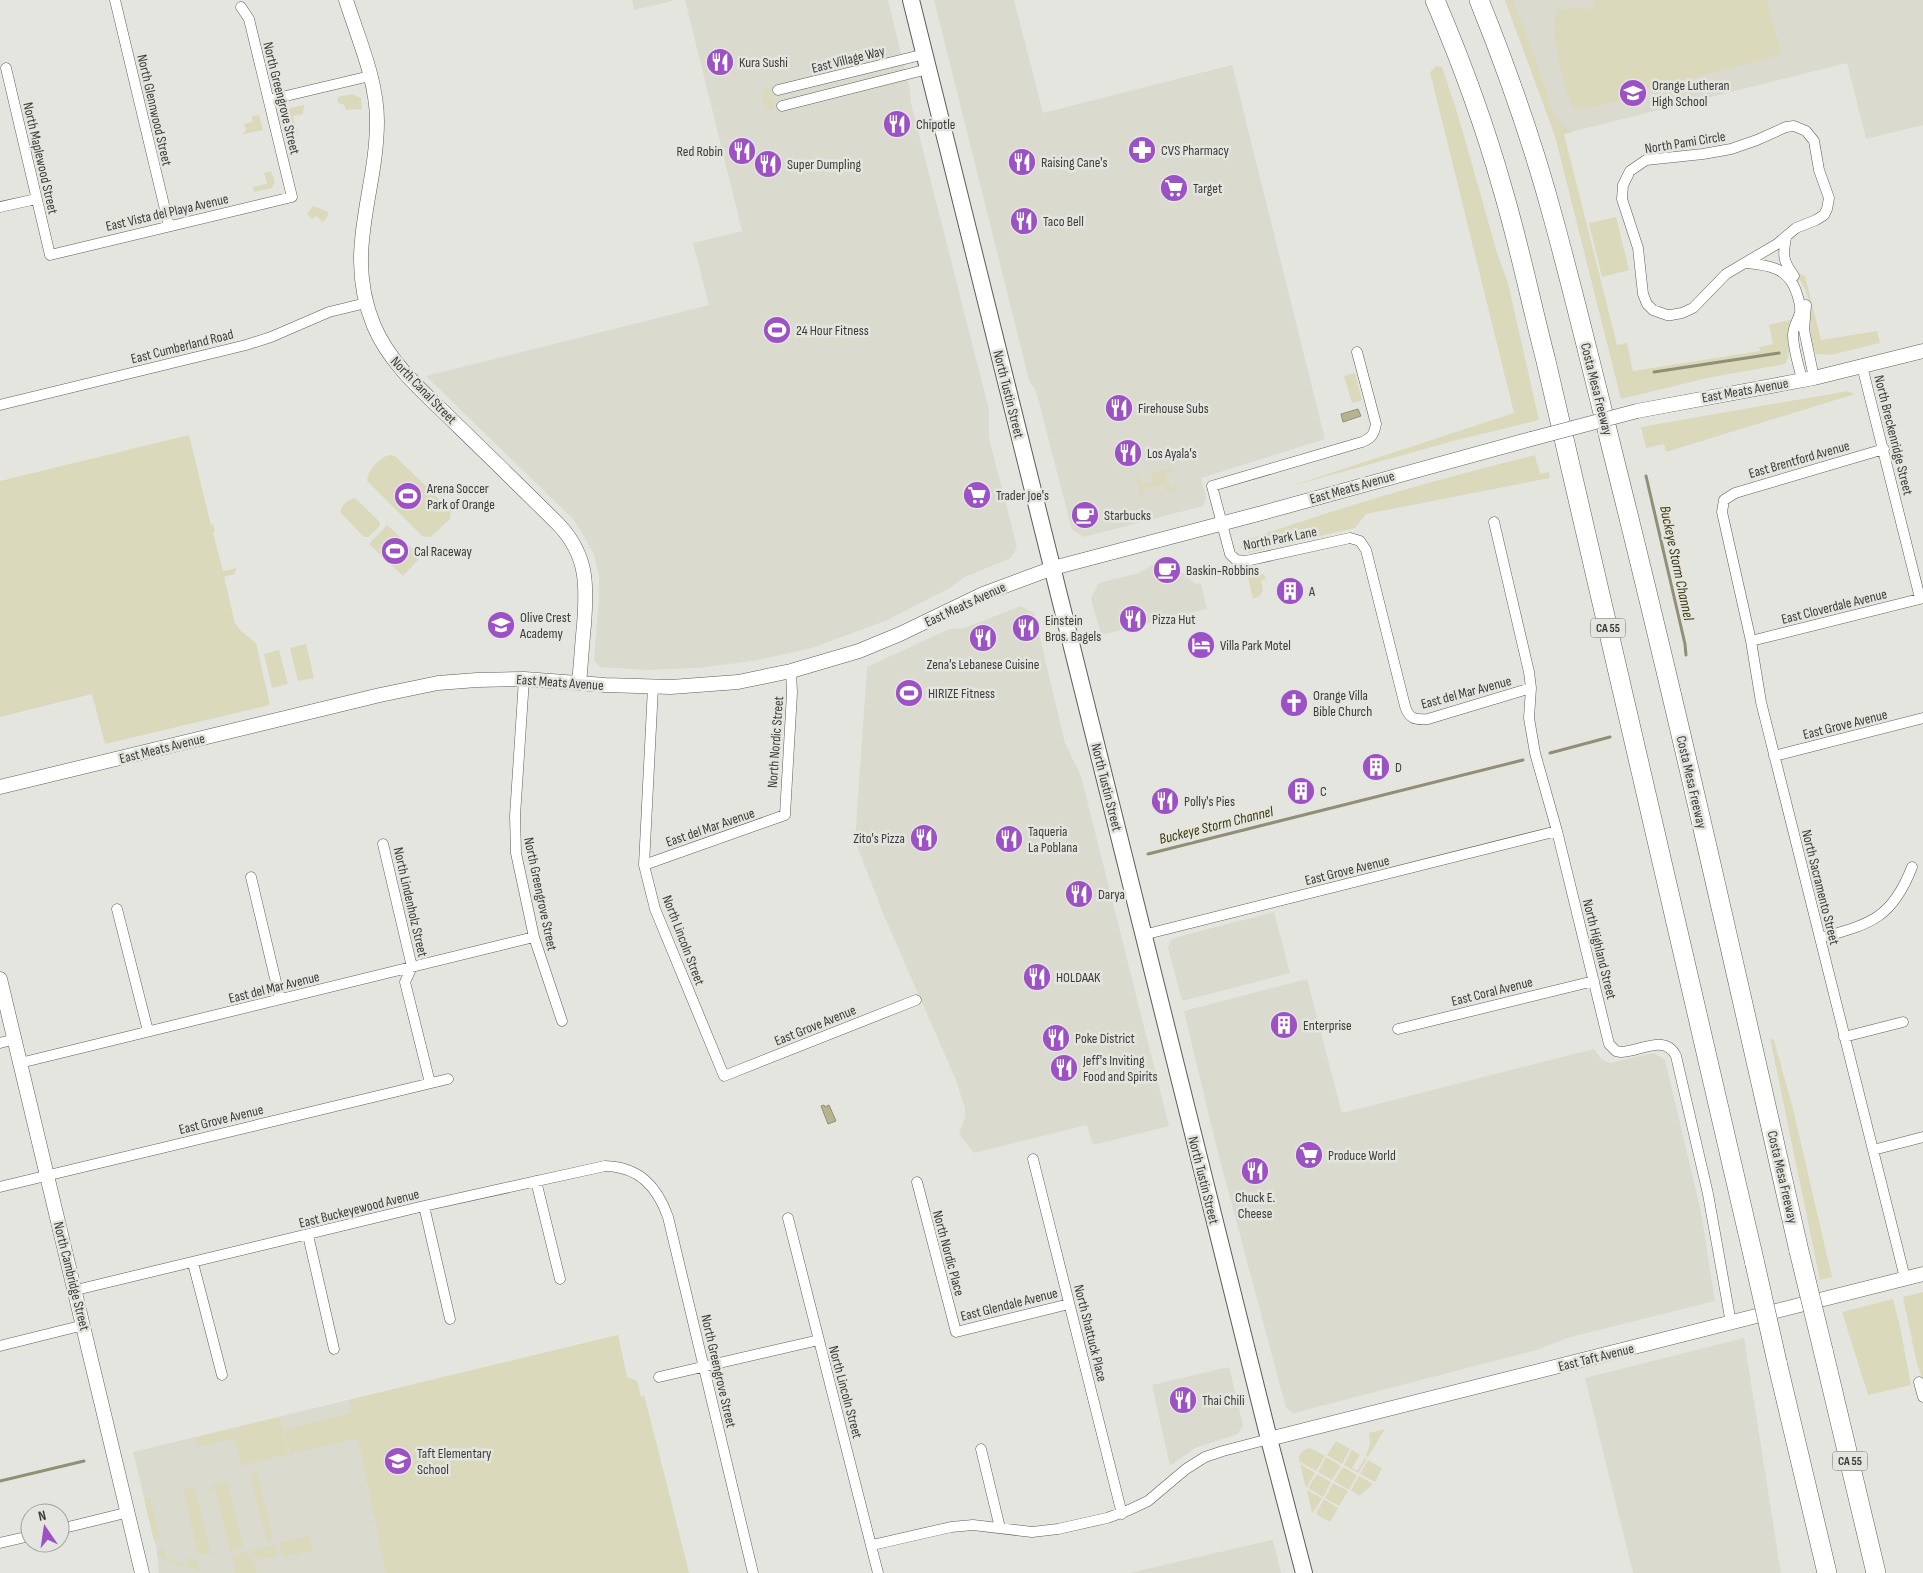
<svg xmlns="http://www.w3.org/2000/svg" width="1923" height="1573" viewBox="0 0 1923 1573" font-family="'Sofia Sans Condensed',sans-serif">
<rect width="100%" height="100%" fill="#e5e5e0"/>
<path fill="#dbdace" d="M632 0H676L634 10Z
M685 0H888L910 91 911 103 989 410V438L1017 547 1011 558 965 577 948 589 885 621 812 648 753 661 698 668 648 670 600 667 594 660 599 598V577L594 554 582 533 573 519 426 376 709 305 693 243 742 231Z
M934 0H1014L1043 113 1232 65 1325 439 1201 478 1206 497 1203 506 1084 537 1072 530 1036 391 1029 380Z
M1505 0H1923V125L1866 139 1847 63 1555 136Z
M1167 560 1196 584 1201 583 1207 609 1101 635 1091 598 1099 583 1139 573 1154 564Z
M1021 606 1034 613 1065 743 1081 776 1169 1126 1093 1145 1087 1125 974 1153 959 1134 965 1117V1108L956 1080 885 918 855 841 867 667 949 629 964 628Z
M1274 912 1290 973 1182 1001 1168 948 1171 940 1177 937Z
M1307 979 1342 1113 1594 1049 1602 1060 1610 1063 1654 1053 1665 1060 1701 1212 1715 1301 1567 1338 1537 1350 1294 1413 1286 1408 1216 1145 1184 1011Z
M618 1335 627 1377 637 1381 641 1397 644 1395 689 1573H159L157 1551 133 1452Z
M1744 1338 1781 1573H1633L1585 1378Z
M1229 1367 1243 1425 1238 1434 1195 1448 1170 1466 1152 1385Z
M1273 1540 1281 1573H1130L1271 1540Z"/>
<path fill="#dad9bc" d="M1505 0H1513L1530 44 1554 115 1564 126 1572 132 1564 134 1617 345 1627 343 1633 371 1760 351 1759 347 1773 344 1769 325 1794 319C1781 337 1795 348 1785 364L1707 378 1621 399 1555 136Z
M1593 0H1767L1781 55 1628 94V98L1580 110 1571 105C1565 84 1547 28 1558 10L1595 8Z
M1436 66 1442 67 1458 115 1498 256 1508 283 1539 420 1457 440 1288 487 1514 413 1430 72Z
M766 88 770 89 775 109 774 110H768C762 104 760 95 766 88Z
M352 94 361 98 362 109 346 110 344 105 338 103 337 97Z
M304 105 303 114 293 116 298 134 292 135 287 112 290 108Z
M259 115 263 130 244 134V132L246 131 244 124 252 122V116Z
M271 171 275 182 272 188 254 192 253 187 267 184 264 173Z
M313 206 328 212V216L323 222 316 216 312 219 307 214Z
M1616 217 1629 270 1602 277 1589 223Z
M1798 273 1805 276 1821 340 1877 331 1880 343 1830 355 1816 354C1807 333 1812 321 1809 301 1807 292 1802 283 1797 275Z
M1355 373 1362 400 1352 403 1344 376Z
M1848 391 1855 394 1666 452 1664 444 1646 448 1641 427Z
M189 435 211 525 213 524 215 532 213 533 223 571 237 568 234 574 224 577 235 623 241 631 256 643 270 705 105 744 92 694 0 717V481Z
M390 455 395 456 451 511 450 519 431 537 422 536 367 481C367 471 380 457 390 455Z
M1535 455 1540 474 1549 472 1550 478 1366 514 1355 528 1248 553 1247 550 1241 548 1243 540 1253 538C1345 505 1440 479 1535 455Z
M1172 468 1174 471 1166 474 1170 489 1177 487 1178 490 1168 493 1166 484 1142 490 1144 498 1142 499 1136 477 1139 476 1141 484 1153 481 1151 473Z
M355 498 380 522 379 527 368 537H364L341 513C340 506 348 499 355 498Z
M387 525 421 557 403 576 369 544Z
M1264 574 1266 579 1261 580 1263 590 1260 596 1253 599 1248 578Z
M306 644 314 678 298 681 290 648Z
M279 650 288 684 272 688 264 654Z
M1770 1038 1774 1040 1792 1105 1832 1277 1820 1280Z
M1923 1292V1380L1917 1364 1903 1297Z
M1893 1299 1900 1327 1911 1385 1868 1395 1842 1312Z
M618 1335 627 1377 637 1381 641 1397 644 1395 689 1573H386L358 1438 290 1454 284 1430 352 1413 349 1400Z
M280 1417 288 1454 242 1465 235 1438 198 1447 195 1438Z
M1385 1429 1368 1457 1366 1456 1370 1444 1369 1433Z
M1336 1441 1350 1449 1342 1464 1327 1455Z
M1310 1448 1325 1456 1316 1471 1299 1461C1298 1453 1303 1450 1310 1448Z
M1352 1450 1360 1455 1352 1468 1357 1471 1365 1458 1367 1459 1358 1473 1344 1465Z
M1326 1457 1341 1466 1332 1480 1318 1472Z
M1368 1460 1382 1468 1375 1482 1360 1474Z
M1300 1464 1315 1473 1306 1488Z
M1343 1467 1357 1475 1349 1490 1334 1481Z
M257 1473 273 1541 267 1542 250 1475Z
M1317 1474 1331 1482 1323 1497 1308 1488Z
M1359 1476 1373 1484 1359 1496 1351 1490Z
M227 1481 243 1547 230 1551 214 1484Z
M1333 1483 1348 1491 1339 1506 1325 1498Z
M196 1486 195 1489 211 1555 198 1554 183 1489Z
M1307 1490 1322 1498 1312 1514 1307 1491Z
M150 1497 160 1538 154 1540 144 1499Z
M1324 1499 1338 1508 1330 1522 1316 1514Z
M309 1536 313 1551 283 1556 278 1543Z
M275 1545 278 1556 260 1559 249 1551Z
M163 1549 165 1551 166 1558 187 1564 188 1557 198 1562 200 1570 167 1562 157 1555V1551Z
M245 1552 255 1561 256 1573H236L232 1556Z"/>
<path fill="#b6b490" stroke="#919076" d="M1358 409 1361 416 1343 422 1341 414Z
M824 1105 825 1107 829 1105 836 1121 828 1124 821 1106Z"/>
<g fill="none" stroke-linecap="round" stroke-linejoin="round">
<path stroke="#919076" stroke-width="3" d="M1654 372 1779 353
M1646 476 1685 644 1686 655
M1550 753 1610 737
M1148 854 1523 760
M0 1481 84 1461"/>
<defs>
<path id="street" d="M115 0 169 226
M6 68 50 255 292 197 249 19 241 7
M778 90 925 54
M269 100 370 76
M782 106 928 69
M1794 126 1806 131 1814 141 1819 170 1829 198 1827 209 1824 215 1816 220 1796 228 1777 244 1726 274 1693 308 1682 313 1671 315H1667L1653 310 1647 304 1643 294 1638 248 1622 199 1623 185 1630 171 1646 160 1703 154 1731 149 1757 140 1786 127Z
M0 207 36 199
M1786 237C1783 255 1782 260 1794 276
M1746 263C1770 265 1789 268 1797 294 1799 300 1801 306 1800 313 1798 320 1793 327 1793 335 1793 349 1799 366 1802 380
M1806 305 1804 330 1814 378
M1357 352 1376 424C1374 434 1372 438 1362 442L1212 486 1230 554 1236 560 1246 561 1350 538 1360 541 1366 550 1405 706C1409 719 1415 720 1428 719L1531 688
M1862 366 1920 598
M0 405 246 345 271 337 329 312 366 303
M1884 449 1735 493 1724 500 1722 512 1751 641 1761 702 1905 1278
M1494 522 1529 672 1531 688 1529 718 1535 753 1557 831 1609 1044 1616 1051 1621 1052C1639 1052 1665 1033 1676 1056L1708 1194 1731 1323
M1751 641 1923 598
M524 679 515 816 516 853 534 937 562 1021
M653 687 644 865 655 909 724 1076 916 1000
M1774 756 1923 718
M383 844 412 967 405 982 430 1083
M644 865 785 815 792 693 791 671
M251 877 280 999
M117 909 148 1031
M1143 935 1557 831
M1820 938C1870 924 1892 919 1912 867
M1398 1029 1594 981
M1844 1037 1903 1022
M0 1043 15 1039
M20 1063 534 937
M1873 1150 1923 1137
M1033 1159 1122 1514
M536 1181 560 1279
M917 1182 956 1332 1069 1304
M0 1187 448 1079
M424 1206 450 1319
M788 1218 878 1573
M308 1235 334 1349
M193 1263 222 1375
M76 1290 424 1206 605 1166C639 1167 657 1186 668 1217L753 1573
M0 1346 84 1325
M659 1377 819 1340
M1919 1382 1923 1397
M981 1449 1000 1528
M60 1529 129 1512
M0 1543 30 1536
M872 1545 951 1527 973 1525 1032 1532 1058 1529 1107 1518 1129 1510 1148 1501 1186 1469 1205 1457 1223 1451 1269 1439"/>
<path id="secondary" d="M346 0C358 38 377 80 377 121 377 194 343 252 374 326 391 366 426 394 456 424 491 458 525 491 559 525 588 556 587 586 584 625 582 644 581 664 579 683
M1637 411 1814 378 1923 351
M0 787 380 695 438 683 477 680 524 679 605 685 671 687 738 682 791 671 859 651 900 634 983 594 1053 568 1262 513 1531 439
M0 979 142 1573
M1269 1439 1923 1274"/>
<path id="primary" d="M911 0 1269 1439 1304 1573"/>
<path id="highway" d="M1435 0C1461 61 1484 123 1502 187 1519 244 1531 303 1546 361L1755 1264
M1479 0C1508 72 1534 146 1554 221 1579 313 1601 406 1624 498 1686 748 1742 1000 1799 1251
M1823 1350 1876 1573
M1777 1362 1827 1573"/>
</defs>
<use href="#street" stroke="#5d5d58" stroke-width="11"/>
<use href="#secondary" stroke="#5d5d58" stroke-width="15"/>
<use href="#primary" stroke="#5d5d58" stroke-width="18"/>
<use href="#highway" stroke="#5d5d58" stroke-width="20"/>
<use href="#street" stroke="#fff" stroke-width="10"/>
<use href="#secondary" stroke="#fff" stroke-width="14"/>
<use href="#primary" stroke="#fff" stroke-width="16"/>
<use href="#highway" stroke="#fff" stroke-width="19"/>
<defs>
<path id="secondary-bridge" d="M1531 439 1637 411"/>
<path id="highway-bridge" d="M1799 1251 1823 1350
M1755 1264 1777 1362"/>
</defs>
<use href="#secondary-bridge" stroke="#5d5d58" stroke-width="15" stroke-linecap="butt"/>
<use href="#highway-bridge" stroke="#5d5d58" stroke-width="20" stroke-linecap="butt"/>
<use href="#secondary-bridge" stroke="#fff" stroke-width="14"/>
<use href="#highway-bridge" stroke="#fff" stroke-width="19"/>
</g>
<defs>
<symbol id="restaurant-disc" viewBox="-11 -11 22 22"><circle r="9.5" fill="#9c52c5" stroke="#e5e5e0"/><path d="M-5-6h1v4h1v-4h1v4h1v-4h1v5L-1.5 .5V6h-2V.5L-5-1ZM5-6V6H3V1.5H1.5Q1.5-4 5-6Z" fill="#fff"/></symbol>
<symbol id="school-disc" viewBox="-11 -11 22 22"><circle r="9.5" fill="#9c52c5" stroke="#e5e5e0"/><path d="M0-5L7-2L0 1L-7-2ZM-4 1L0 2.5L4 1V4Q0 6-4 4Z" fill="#fff"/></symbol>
<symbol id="pharmacy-disc" viewBox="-11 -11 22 22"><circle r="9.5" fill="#9c52c5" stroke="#e5e5e0"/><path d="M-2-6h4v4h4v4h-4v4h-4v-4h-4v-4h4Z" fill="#fff"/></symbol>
<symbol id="supermarket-disc" viewBox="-11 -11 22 22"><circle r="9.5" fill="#9c52c5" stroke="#e5e5e0"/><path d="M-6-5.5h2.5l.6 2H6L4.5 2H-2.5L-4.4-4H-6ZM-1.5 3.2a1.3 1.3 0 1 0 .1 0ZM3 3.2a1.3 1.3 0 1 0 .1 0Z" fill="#fff"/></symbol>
<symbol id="stadium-disc" viewBox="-11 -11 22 22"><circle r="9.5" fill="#9c52c5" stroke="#e5e5e0"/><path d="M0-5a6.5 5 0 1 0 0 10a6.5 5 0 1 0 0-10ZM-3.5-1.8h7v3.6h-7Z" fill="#fff"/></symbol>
<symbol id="cafe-disc" viewBox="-11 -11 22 22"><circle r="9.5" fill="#9c52c5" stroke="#e5e5e0"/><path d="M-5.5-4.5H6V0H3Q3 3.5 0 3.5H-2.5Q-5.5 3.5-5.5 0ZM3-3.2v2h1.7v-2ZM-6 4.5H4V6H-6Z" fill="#fff"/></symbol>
<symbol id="building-disc" viewBox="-11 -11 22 22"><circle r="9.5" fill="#9c52c5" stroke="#e5e5e0"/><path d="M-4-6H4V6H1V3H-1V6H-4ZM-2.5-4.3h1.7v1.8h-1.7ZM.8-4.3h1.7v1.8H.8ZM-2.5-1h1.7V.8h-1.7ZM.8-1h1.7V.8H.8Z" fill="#fff"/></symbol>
<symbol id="hotel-disc" viewBox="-11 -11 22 22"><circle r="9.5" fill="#9c52c5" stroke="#e5e5e0"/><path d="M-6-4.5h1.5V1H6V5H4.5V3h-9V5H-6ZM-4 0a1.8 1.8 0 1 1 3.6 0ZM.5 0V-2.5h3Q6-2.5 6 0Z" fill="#fff"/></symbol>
<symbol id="church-disc" viewBox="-11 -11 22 22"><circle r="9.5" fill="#9c52c5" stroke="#e5e5e0"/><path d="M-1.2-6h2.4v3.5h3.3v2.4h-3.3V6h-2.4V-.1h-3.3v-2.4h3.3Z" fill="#fff"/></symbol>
</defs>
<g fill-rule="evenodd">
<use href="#restaurant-disc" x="704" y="46" width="32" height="32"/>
<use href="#school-disc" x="1617" y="77" width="32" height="32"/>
<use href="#restaurant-disc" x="881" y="108" width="32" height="32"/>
<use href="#pharmacy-disc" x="1126" y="134" width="32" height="32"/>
<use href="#restaurant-disc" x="726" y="135" width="32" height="32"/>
<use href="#restaurant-disc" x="1006" y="146" width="32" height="32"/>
<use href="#restaurant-disc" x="752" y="148" width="32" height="32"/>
<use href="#supermarket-disc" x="1158" y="172" width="32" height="32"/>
<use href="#restaurant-disc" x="1008" y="205" width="32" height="32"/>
<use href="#stadium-disc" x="761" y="314" width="32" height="32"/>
<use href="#restaurant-disc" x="1103" y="392" width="32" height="32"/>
<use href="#restaurant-disc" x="1112" y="437" width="32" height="32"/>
<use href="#supermarket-disc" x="961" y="479" width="32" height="32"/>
<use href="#stadium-disc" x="392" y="480" width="32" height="32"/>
<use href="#cafe-disc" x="1069" y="499" width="32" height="32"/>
<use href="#stadium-disc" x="379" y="535" width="32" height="32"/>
<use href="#cafe-disc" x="1151" y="554" width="32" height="32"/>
<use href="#building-disc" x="1274" y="575" width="32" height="32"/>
<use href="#restaurant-disc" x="1117" y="603" width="32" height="32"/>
<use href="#school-disc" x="485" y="609" width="32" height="32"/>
<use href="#restaurant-disc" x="1010" y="612" width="32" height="32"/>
<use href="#restaurant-disc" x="967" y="622" width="32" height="32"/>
<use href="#hotel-disc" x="1185" y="629" width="32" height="32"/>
<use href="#stadium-disc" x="893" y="677" width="32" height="32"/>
<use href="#church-disc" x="1278" y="687" width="32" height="32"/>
<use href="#building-disc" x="1360" y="751" width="32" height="32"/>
<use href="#building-disc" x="1285" y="775" width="32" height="32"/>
<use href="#restaurant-disc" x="1149" y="785" width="32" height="32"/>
<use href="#restaurant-disc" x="908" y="822" width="32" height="32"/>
<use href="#restaurant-disc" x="993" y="823" width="32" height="32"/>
<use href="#restaurant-disc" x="1063" y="878" width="32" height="32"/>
<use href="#restaurant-disc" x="1021" y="961" width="32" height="32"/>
<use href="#building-disc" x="1268" y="1009" width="32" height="32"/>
<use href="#restaurant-disc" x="1040" y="1022" width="32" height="32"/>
<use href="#restaurant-disc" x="1048" y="1052" width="32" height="32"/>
<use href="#supermarket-disc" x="1293" y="1139" width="32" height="32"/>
<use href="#restaurant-disc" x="1239" y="1155" width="32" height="32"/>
<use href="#restaurant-disc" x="1167" y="1384" width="32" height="32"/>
<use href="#school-disc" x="382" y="1445" width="32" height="32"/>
</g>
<g text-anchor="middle" stroke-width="5" stroke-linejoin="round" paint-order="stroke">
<g fill="#e5e5e0" stroke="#6f6f6c" stroke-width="1">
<rect x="1590.5" y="618.5" width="35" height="19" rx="4"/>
<rect x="1832.5" y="1451.5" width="35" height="19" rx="4"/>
</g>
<g font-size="12" font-weight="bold" fill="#3c3c3a">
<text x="1608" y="632">CA 55</text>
<text x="1850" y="1465">CA 55</text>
</g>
<g font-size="14" fill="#3c3c3a" stroke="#e5e5e0">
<text transform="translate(848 59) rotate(-14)" y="5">East Village Way</text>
<text transform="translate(282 98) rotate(76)" y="5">North Greengrove Street</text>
<text transform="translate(155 110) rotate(77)" y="5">North Glennwood Street</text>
<text transform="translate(1685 142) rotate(-9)" y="5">North Pami Circle</text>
<text transform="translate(41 158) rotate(77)" y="5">North Maplewood Street</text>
<text transform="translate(167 212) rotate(-13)" y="5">East Vista del Playa Avenue</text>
<text transform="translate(182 346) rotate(-14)" y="5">East Cumberland Road</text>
<text transform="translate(1597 389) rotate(76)" y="5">Costa Mesa Freeway</text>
<text transform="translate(424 390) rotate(46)" y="5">North Canal Street</text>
<text transform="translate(1745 390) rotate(-10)" y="5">East Meats Avenue</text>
<text transform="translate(1009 394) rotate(76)" y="5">North Tustin Street</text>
<text transform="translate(1894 435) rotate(76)" y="5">North Breckenridge Street</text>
<text transform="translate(1799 459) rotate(-16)" y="5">East Brentford Avenue</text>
<text transform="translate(1352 487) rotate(-16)" y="5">East Meats Avenue</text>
<text transform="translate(1280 538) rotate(-11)" y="5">North Park Lane</text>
<text transform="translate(965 604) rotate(-25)" y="5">East Meats Avenue</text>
<text transform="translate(1834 606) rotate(-14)" y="5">East Cloverdale Avenue</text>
<text transform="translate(560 682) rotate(4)" y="5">East Meats Avenue</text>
<text transform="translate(1466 692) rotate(-15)" y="5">East del Mar Avenue</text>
<text transform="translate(1845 724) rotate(-14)" y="5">East Grove Avenue</text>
<text transform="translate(775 742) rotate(-86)" y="5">North Nordic Street</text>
<text transform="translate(162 748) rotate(-14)" y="5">East Meats Avenue</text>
<text transform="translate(1692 782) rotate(77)" y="5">Costa Mesa Freeway</text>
<text transform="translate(1107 787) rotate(76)" y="5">North Tustin Street</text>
<text transform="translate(710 827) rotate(-19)" y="5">East del Mar Avenue</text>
<text transform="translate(1347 870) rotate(-14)" y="5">East Grove Avenue</text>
<text transform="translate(1821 887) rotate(76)" y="5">North Sacramento Street</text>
<text transform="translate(541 894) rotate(78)" y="5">North Greengrove Street</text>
<text transform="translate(411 902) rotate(77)" y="5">North Lindenholz Street</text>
<text transform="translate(684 940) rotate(69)" y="5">North Lincoln Street</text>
<text transform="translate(1600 949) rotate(76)" y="5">North Highland Street</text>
<text transform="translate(274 987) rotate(-14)" y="5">East del Mar Avenue</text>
<text transform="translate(1492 991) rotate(-14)" y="5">East Coral Avenue</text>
<text transform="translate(815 1025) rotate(-22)" y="5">East Grove Avenue</text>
<text transform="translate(221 1119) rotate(-14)" y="5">East Grove Avenue</text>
<text transform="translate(1783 1177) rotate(77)" y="5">Costa Mesa Freeway</text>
<text transform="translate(1204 1180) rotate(76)" y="5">North Tustin Street</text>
<text transform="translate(359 1208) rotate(-14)" y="5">East Buckeyewood Avenue</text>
<text transform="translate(949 1253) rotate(75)" y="5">North Nordic Place</text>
<text transform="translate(72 1276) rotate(76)" y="5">North Cambridge Street</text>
<text transform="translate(1009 1304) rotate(-14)" y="5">East Glendale Avenue</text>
<text transform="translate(1091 1333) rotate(76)" y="5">North Shattuck Place</text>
<text transform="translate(1596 1357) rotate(-14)" y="5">East Taft Avenue</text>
<text transform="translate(719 1371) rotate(77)" y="5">North Greengrove Street</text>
<text transform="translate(846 1392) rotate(75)" y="5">North Lincoln Street</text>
</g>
<g font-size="14" fill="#3c3c3a" stroke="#e5e5e0" text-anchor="start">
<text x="739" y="67">Kura Sushi</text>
<text x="1652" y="90">Orange Lutheran<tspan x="1652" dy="16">High School</tspan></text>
<text x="916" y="129">Chipotle</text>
<text x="1161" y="155">CVS Pharmacy</text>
<text x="723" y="156" text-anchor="end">Red Robin</text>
<text x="1041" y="167">Raising Cane's</text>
<text x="787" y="169">Super Dumpling</text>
<text x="1193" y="193">Target</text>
<text x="1043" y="226">Taco Bell</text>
<text x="796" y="335">24 Hour Fitness</text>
<text x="1138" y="413">Firehouse Subs</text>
<text x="1147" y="458">Los Ayala's</text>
<text x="427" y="493">Arena Soccer<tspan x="427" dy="16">Park of Orange</tspan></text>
<text x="996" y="500">Trader Joe's</text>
<text x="1104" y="520">Starbucks</text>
<text x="414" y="556">Cal Raceway</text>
<text x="1186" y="575">Baskin-Robbins</text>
<text x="1309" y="596">A</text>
<text x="520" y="622">Olive Crest<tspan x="520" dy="16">Academy</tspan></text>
<text x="1152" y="624">Pizza Hut</text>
<text x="1045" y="625">Einstein<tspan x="1045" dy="16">Bros. Bagels</tspan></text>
<text x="1220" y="650">Villa Park Motel</text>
<text x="983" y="669" text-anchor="middle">Zena's Lebanese Cuisine</text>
<text x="928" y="698">HIRIZE Fitness</text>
<text x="1313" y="700">Orange Villa<tspan x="1313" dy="16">Bible Church</tspan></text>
<text x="1395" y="772">D</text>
<text x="1320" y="796">C</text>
<text x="1184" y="806">Polly's Pies</text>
<text x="1028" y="836">Taqueria<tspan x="1028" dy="16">La Poblana</tspan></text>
<text x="905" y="843" text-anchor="end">Zito's Pizza</text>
<text x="1098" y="899">Darya</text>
<text x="1056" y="982">HOLDAAK</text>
<text x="1303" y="1030">Enterprise</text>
<text x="1075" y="1043">Poke District</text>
<text x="1083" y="1065">Jeff's Inviting<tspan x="1083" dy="16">Food and Spirits</tspan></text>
<text x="1328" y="1160">Produce World</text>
<text x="1255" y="1202" text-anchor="middle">Chuck E.<tspan x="1255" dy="16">Cheese</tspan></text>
<text x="1202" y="1405">Thai Chili</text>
<text x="417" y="1458">Taft Elementary<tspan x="417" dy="16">School</tspan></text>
</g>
<g font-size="15" font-style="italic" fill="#3c390c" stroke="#e5e5e0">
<text transform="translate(1677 563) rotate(78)" y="5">Buckeye Storm Channel</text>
<text transform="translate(1216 825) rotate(-14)" y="5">Buckeye Storm Channel</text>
</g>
</g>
<g transform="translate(45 1528) rotate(347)"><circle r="24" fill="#e5e5e0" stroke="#a1a19e"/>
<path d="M0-4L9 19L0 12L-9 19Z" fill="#9c52c5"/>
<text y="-8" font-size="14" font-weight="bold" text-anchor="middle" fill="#3c3c3a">N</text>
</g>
</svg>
